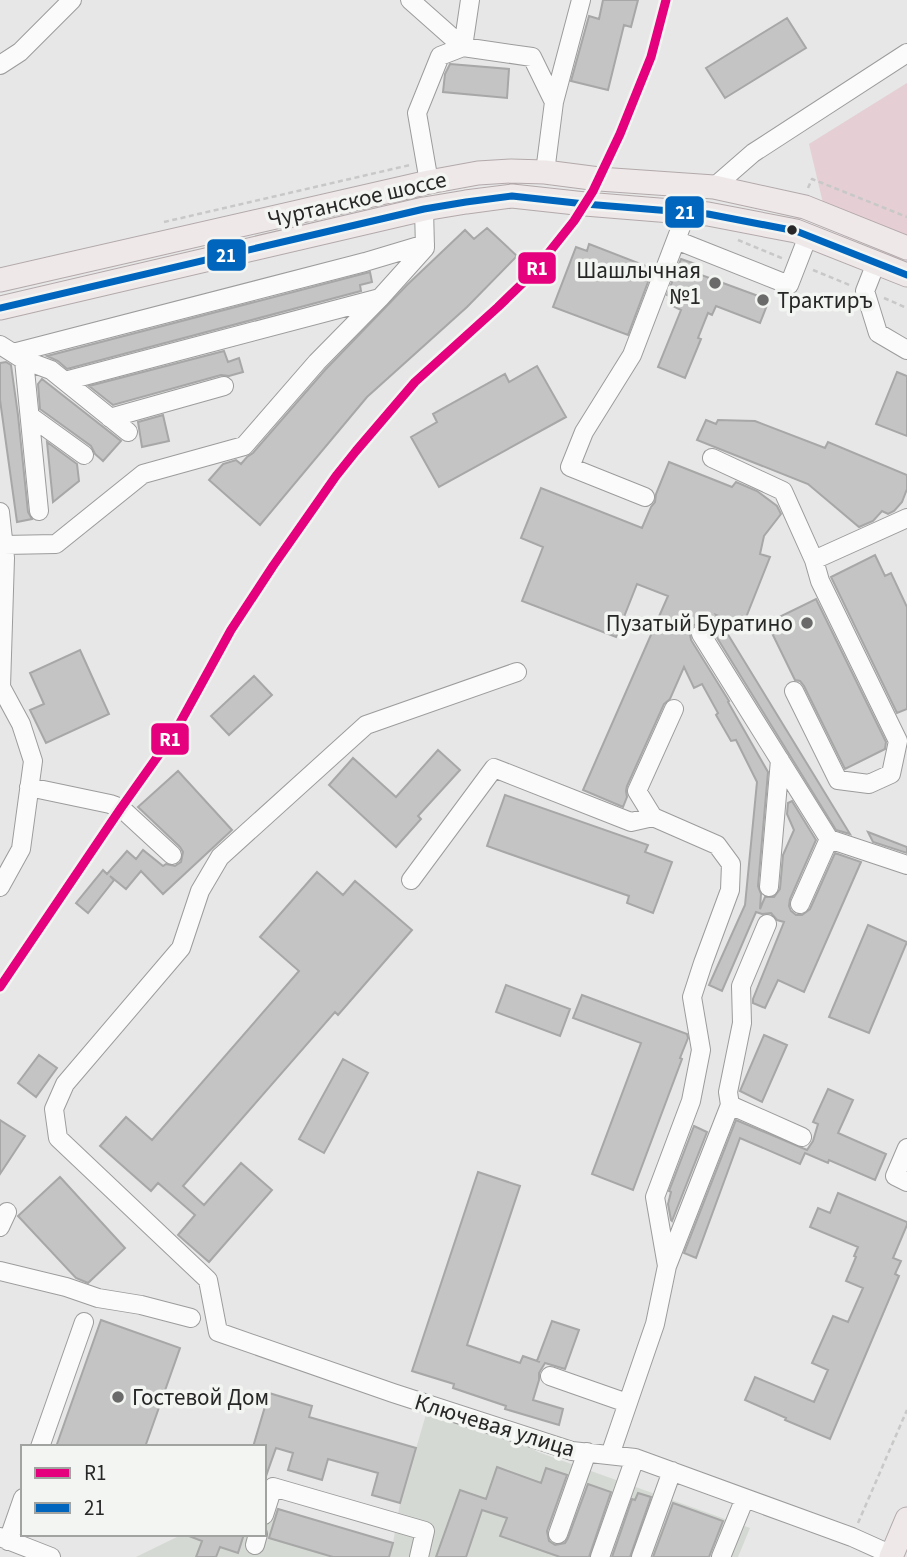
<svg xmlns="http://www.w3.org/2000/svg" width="907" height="1557" viewBox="0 0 907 1557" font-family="'Source Sans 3',sans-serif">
<rect width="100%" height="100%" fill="#e6e7e6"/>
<path fill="#d5d9d4" d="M427 1411 517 1440 538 1452 750 1528 738 1557H136L183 1534 202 1540 205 1534H264V1504L393 1543 400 1503Z"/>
<path fill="#e5ced4" d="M907 83V237L823 203 809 144Z"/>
<path fill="#c3c4c3" stroke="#a6a7a6" stroke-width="2" d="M603 0H638L631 27 624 25 608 90 571 81 589 16 599 19Z
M787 18 806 48 725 98 706 68Z
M450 64 509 69 507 98 443 92 445 74Z
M487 228 517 256 467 307 367 397 260 525 209 480 223 464 236 460 241 464 247 457 253 453 325 370 407 285 465 230 474 239Z
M589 244 646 266 644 272 651 274 628 335 553 307 576 247 587 251Z
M681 259 696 264 693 272 769 300 760 323 716 306 712 315 708 313 698 338 701 339 685 378 658 367 681 310 673 306 676 299 667 295Z
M370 272 372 282 360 285 361 291 67 369 58 361 47 356Z
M224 351 228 362 239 358 243 372 229 376 221 375 113 405 89 386Z
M6 362 11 365 18 415 28 512 32 519 17 522 0 400V363Z
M537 366 566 417 439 487 411 437 437 422 433 414 505 374 509 382Z
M897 372 907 376V436L876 424Z
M42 379 121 441 103 461 95 454 91 446 40 409 38 384Z
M163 415 169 441 142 447 138 422Z
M706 420 716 424 718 420 755 421 825 448 828 442 907 475V489L902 502 894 511 888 514 882 511 873 521 859 527 808 484 697 440Z
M47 442 77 464 79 481 53 502Z
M669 462 732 487 736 482 757 491 777 506 781 514 764 536 760 554 770 557 743 625 716 615 850 834 836 830 711 628 707 624 701 623 694 625 690 634 691 640 729 701 728 702 768 772 758 886 761 894 760 909 765 897H774L780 889 783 855 794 830 787 814 788 803 792 801 816 840 790 899 789 906 791 911 796 915H802L810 909 835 853 861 862 804 992 778 980 765 1008 753 1003V999L784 922 777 920 771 913 762 914 756 912 722 991 709 985 745 905 757 782 736 740 731 741 716 715 718 713 702 684 694 688 684 667 670 699 664 704 627 786 626 791 627 797 623 807 583 790 668 596 637 584 616 637 522 601 543 547 521 538 541 488 642 528 651 507 655 502 656 494Z
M875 555 885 576 891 573 907 607V709L897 713 831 577Z
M816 599 886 742 885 749 845 769 804 686 800 681 795 680 767 623Z
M80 650 109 714 46 743 30 710 44 704 30 673Z
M254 676 272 695 229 735 211 716Z
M438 750 460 770 418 816 421 819 396 847 329 785 353 758 396 797Z
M178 771 232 830 163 894 141 871 126 889 110 876 114 880 88 913 76 903 103 870 107 874 127 851 136 859 143 850 163 866 166 864 175 866 181 862 183 852 180 847 138 807Z
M505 795 648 845 645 852 672 862 653 913 627 903 629 896 487 846Z
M868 832 907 847V853L873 842Z
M317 872 343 895 355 881 412 930 338 1015 335 1012 183 1186 204 1205 241 1163 272 1190 209 1262 178 1235 195 1215 158 1183 151 1191 100 1146 126 1117 152 1140 299 971 260 937Z
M868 925 907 942 869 1033 829 1017Z
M506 985 570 1009 560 1036 496 1012Z
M582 995 687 1034 688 1038 680 1058 682 1059 633 1190 592 1174 641 1043 573 1018Z
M764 1035 787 1045 762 1102 740 1091Z
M39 1055 57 1068 36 1097 18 1083Z
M343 1059 368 1073 324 1153 299 1139Z
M828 1089 853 1100 838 1133 886 1154 875 1180 829 1160 828 1163 805 1153 800 1164 740 1138 696 1258 684 1253 736 1120 807 1150 813 1141 818 1124 813 1122Z
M0 1120 25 1136 0 1174Z
M694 1126 707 1132 672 1221 671 1220 668 1204 671 1192 669 1191Z
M478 1172 520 1186 467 1345 520 1363 523 1356 540 1362 537 1361 552 1321 579 1330 565 1369 545 1363 539 1373V1380L533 1400 563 1409 559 1425 505 1409 506 1406 453 1388 454 1384 412 1371Z
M60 1177 125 1248 88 1283 76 1278 18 1216Z
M838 1193 907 1222V1225L893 1258 901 1261 895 1274 899 1276 830 1439 785 1420 786 1418 745 1400 755 1377 814 1402 828 1370 812 1363 833 1316 848 1322 863 1288 846 1281 856 1257 854 1256 858 1247 810 1227 818 1208 830 1213Z
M101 1320 180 1348 145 1447H56Z
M269 1393 312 1406 309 1417 416 1448 400 1503 372 1495 378 1473 328 1459 322 1480 288 1470 293 1453 276 1448 266 1476 264 1475V1447H253Z
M497 1467 541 1483 546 1468 567 1475 547 1531 549 1541 555 1545 565 1543 568 1538 588 1484 611 1492 589 1557H560L500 1536 507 1518 482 1510 466 1557H436L460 1490 486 1499Z
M638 1493 651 1497 630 1557H612L632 1499 635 1500Z
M673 1503 723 1521 709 1557H653Z
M278 1509 393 1543 389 1557H333L269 1538Z
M189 1534H244L238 1553 220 1547 216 1557H196L202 1541 189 1536Z"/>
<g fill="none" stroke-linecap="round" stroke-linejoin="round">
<defs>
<path id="minor" d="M410 0 463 47
M463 47 470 0
M0 65 20 52 72 0
M554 102 581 0
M429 182 417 113 440 56 463 47 532 57 554 102 545 172
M714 187 753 153 907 53
M676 240 789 285 808 236
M876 263 865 291 878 333 907 350
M0 345 24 360 39 511
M13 353 365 262 425 244
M24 360 51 370 128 432
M65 381 380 298
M30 416 84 455
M110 418 224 386
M712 458 783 491 814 560 820 581 898 741 891 774 869 784 838 780 794 691
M645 497 570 467 584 432 632 355 687 211
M0 512 5 558 1 687 21 724 33 761 21 849 0 887
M4 545 56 544 143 474 244 446 317 362 380 298 425 248 424 209
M814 560 907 518
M701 634 829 839 907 865
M517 672 366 725 220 857 200 891 181 948 65 1084 54 1109 58 1138 208 1280 218 1332 393 1393 572 1451 635 1458 852 1537 892 1555
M29 787 110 804 121 808 172 855
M653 817 637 791 674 709
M411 880 494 768 631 822 653 817 717 845 731 864 730 890 703 963 692 997 701 1050 691 1101 655 1197 667 1266
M769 887 780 760
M800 904 829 839
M730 1105 728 1092 742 1023 741 986 767 924
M907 1148 895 1176 907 1182
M0 1227 7 1212
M0 1271 66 1287 98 1298 141 1305 191 1318
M550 1376 627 1403
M40 1447 84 1322
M610 1455 655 1324 667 1266 730 1105 802 1137
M264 1515 273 1487 425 1531 419 1557
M558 1534 587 1452
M0 1537 51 1557
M8 1541 23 1498
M255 1545 258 1534
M600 1557 635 1458
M641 1557 672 1471
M721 1557 745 1498"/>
<path id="major" d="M0 280 429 182 478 173 511 171 545 172 599 179 714 187 805 207 907 248
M0 308 424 209 466 202 512 196 585 204 708 214 796 231 907 275
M891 1557 907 1519"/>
</defs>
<use href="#minor" stroke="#9b9c9b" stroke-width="20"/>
<use href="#major" stroke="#b3a9ab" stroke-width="25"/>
<path stroke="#c7c8c7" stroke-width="2.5" stroke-dasharray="5 3.5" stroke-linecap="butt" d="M808 188 812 179 907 217
M164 222 410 165
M738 240 784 259
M813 270 852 286
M884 298 907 308
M858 1523 907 1410"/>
<use href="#minor" stroke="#fbfbfb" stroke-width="18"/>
<use href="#major" stroke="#eee8e9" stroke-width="23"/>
<defs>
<path id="bus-1" d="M0 308 424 209 466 202 512 196 585 204 708 214 796 231 907 275"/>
</defs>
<use href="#bus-1" stroke="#f3f5f2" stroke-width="12"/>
<use href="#bus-1" stroke="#0065bd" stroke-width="7"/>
<defs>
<path id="rail-1" d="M0 987 121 808 175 732 231 630 273 566 336 476 356 451 415 382 498 307 531 275 574 221 593 191 620 134 651 57 666 0"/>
</defs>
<use href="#rail-1" stroke="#f3f5f2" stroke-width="14"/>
<use href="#rail-1" stroke="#e5007d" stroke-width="9"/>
</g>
<circle fill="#262726" stroke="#f3f5f2" stroke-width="2.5" cx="792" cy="230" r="6"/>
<g fill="#696a69" stroke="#f3f5f2" stroke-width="2.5">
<circle cx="715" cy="283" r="7"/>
<circle cx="763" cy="300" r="7"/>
<circle cx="807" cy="623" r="7"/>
<circle cx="118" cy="1397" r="7"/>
</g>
<g text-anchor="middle" stroke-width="7" stroke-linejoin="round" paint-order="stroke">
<g font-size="23" fill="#262726" stroke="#f3f5f2">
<text transform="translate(357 199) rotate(-13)" y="8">Чуртанское шоссе</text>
<text transform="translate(495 1425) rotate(17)" y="8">Ключевая улица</text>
</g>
<g font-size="23" fill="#262726" stroke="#f3f5f2" text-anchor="end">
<text x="701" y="278">Шашлычная<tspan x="701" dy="26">№1</tspan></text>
<text x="777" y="308" text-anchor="start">Трактиръ</text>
<text x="793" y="631">Пузатый Буратино</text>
<text x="132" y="1405" text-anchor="start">Гостевой Дом</text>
</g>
</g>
<g stroke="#f3f5f2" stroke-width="2.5">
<rect x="664" y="195" width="41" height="34" rx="7" fill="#0065bd"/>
<rect x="206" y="238" width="41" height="34" rx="7" fill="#0065bd"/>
<rect x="517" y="251" width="40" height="34" rx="7" fill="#e5007d"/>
<rect x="150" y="722" width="40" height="34" rx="7" fill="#e5007d"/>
</g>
<g font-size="19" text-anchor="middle" font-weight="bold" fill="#fff">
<text x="685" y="219">21</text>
<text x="226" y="262">21</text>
<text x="537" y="275">R1</text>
<text x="170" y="746">R1</text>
</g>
<rect x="21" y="1445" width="245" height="91" fill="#f3f5f2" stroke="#a1a3a0" stroke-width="2"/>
<rect x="35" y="1468" width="35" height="10" fill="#e5007d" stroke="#a1a3a0" stroke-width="2"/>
<text x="84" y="1480" font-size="21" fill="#262726">R1</text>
<rect x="35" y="1503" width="35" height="10" fill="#0065bd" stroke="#a1a3a0" stroke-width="2"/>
<text x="84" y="1515" font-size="21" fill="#262726">21</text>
</svg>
